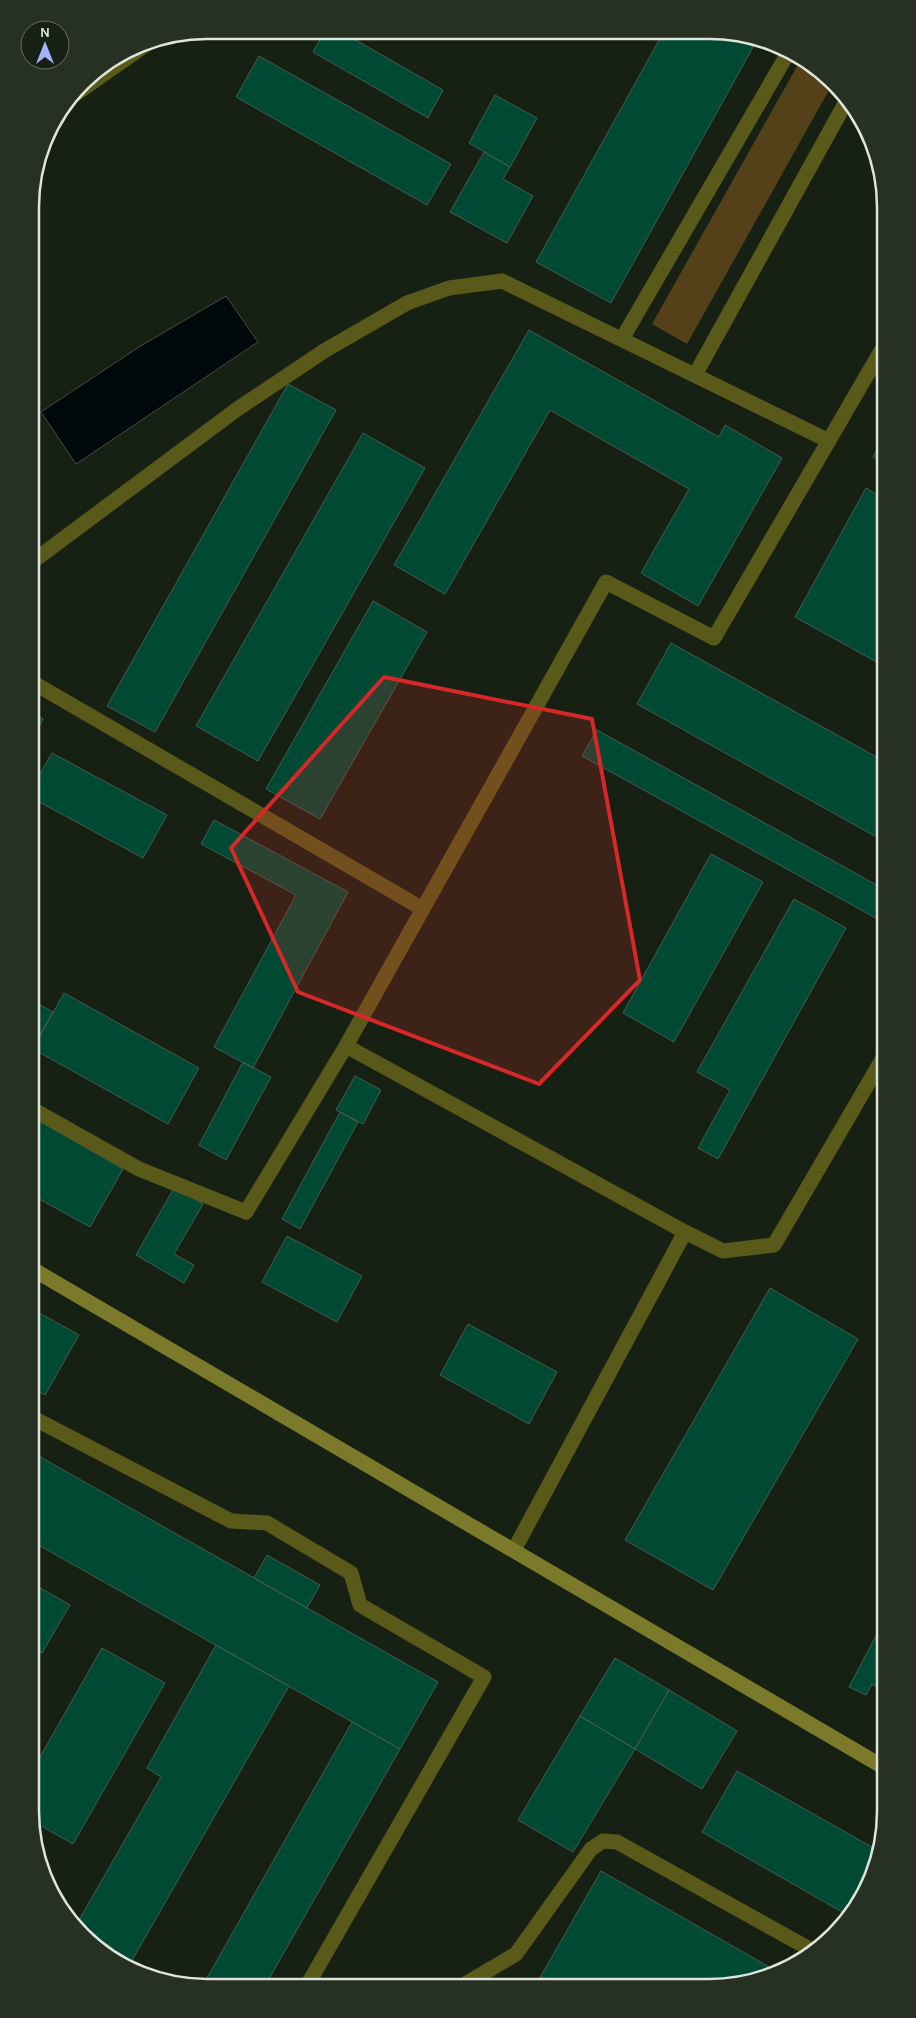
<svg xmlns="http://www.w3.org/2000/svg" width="916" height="2018" viewBox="0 0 916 2018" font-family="Karla,sans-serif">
<rect width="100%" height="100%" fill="#172113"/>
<path fill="#544019" d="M800 61 826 74 833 83 687 344 652 324Z"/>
<path fill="#000909" stroke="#434b48" d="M226 296 258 342 76 464 41 412 139 347Z"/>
<path fill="#004932" stroke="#465b51" d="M325 31H340L443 90 428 118 313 52Z
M663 33H744L757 40 611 303 536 262Z
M259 56 451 164 427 205 236 97Z
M495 95 537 118 510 167 469 143Z
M484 152 510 167 503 179 533 196 507 243 450 212Z
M529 330 719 437 725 425 782 458 698 606 641 573 689 489 550 410 445 594 394 565Z
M288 384 336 410 155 732 107 706Z
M363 433 425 468 258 761 196 726Z
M881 442V461L873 457Z
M866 488 881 497 882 665 795 617Z
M373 601 427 632 320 819 266 789Z
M671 643 882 760V840L637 704Z
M32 712 43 719 32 739Z
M597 730 882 888 883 922 582 756Z
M52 753 167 815 143 858 32 798V788Z
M214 820 348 892 253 1068 214 1047 296 895 201 844Z
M711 854 763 882 674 1042 623 1013Z
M794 899 846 928 718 1159 698 1148 730 1090 697 1072Z
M64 993 199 1068 168 1124 33 1049Z
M33 1001 53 1012 33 1047Z
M243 1062 271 1077 226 1160 199 1145Z
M355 1076 381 1090 363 1124 336 1110Z
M340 1112 358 1122 300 1229 282 1219Z
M34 1118 123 1169 90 1227 34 1196Z
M174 1188 203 1204 174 1254 194 1265 184 1283 136 1255Z
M287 1236 362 1276 337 1322 262 1282Z
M770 1288 858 1339 713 1590 625 1540Z
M884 1290V1304L878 1301Z
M34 1310 79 1335 45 1395 34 1389Z
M468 1324 557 1372 529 1424 440 1375Z
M884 1381V1397L877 1393Z
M35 1454 438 1682 400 1749 35 1543Z
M267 1555 320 1585 307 1608 254 1578Z
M35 1585 70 1605 42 1653 35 1649Z
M885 1619V1691L872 1684 866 1695 849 1687Z
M216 1645 289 1686 130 1964 90 1944 75 1927 161 1777 147 1768Z
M102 1648 165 1683 73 1844 36 1823V1764Z
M615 1658 669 1690 635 1749 580 1716Z
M669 1690 737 1731 702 1789 635 1749Z
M580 1716 635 1749 573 1852 518 1820Z
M352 1722 400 1749 266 1984 203 1985Z
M737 1771 879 1851 873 1879 849 1916 702 1832Z
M601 1871 778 1972 755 1982 537 1983Z"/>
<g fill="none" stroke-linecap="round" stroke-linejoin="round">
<path stroke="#595919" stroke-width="15" d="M34 1110 139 1169 246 1212
M35 1419 231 1521 267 1523 351 1573 360 1605 484 1677 308 1984
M467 1983 516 1954 591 1849 603 1841 617 1842 815 1952"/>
<path stroke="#595919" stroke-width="15" d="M74 95 151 41
M622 339 787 55
M695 375 847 100
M32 562 236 410 324 351 407 303 449 288 502 281 829 441
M32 682 423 909
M346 1046 685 1232 723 1251 774 1245 883 1058
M246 1212 346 1046 606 582 714 638 881 351
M514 1550 685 1232"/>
<path stroke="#7a7a2a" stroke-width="15" d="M34 1270 885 1768"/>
</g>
<path fill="#d62828" fill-opacity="0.2" stroke="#d62828" stroke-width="4" stroke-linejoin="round" d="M384 677 592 719 640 980 539 1084 298 992 231 848Z"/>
<path d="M0 0H916V2018H0ZM207 39H709A168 168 0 0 1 877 207V1811A168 168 0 0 1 709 1979H207A168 168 0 0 1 39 1811V207A168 168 0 0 1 207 39Z" fill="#273123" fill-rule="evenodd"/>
<path fill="none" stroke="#dee5db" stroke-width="2.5" d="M207 39H709A168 168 0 0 1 877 207V1811A168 168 0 0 1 709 1979H207A168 168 0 0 1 39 1811V207A168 168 0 0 1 207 39Z"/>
<g transform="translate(45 45)"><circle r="24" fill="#172113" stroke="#676f63"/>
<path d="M0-4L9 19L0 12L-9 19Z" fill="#a2b2fd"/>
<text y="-8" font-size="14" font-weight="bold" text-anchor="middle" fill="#dee5db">N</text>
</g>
</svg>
